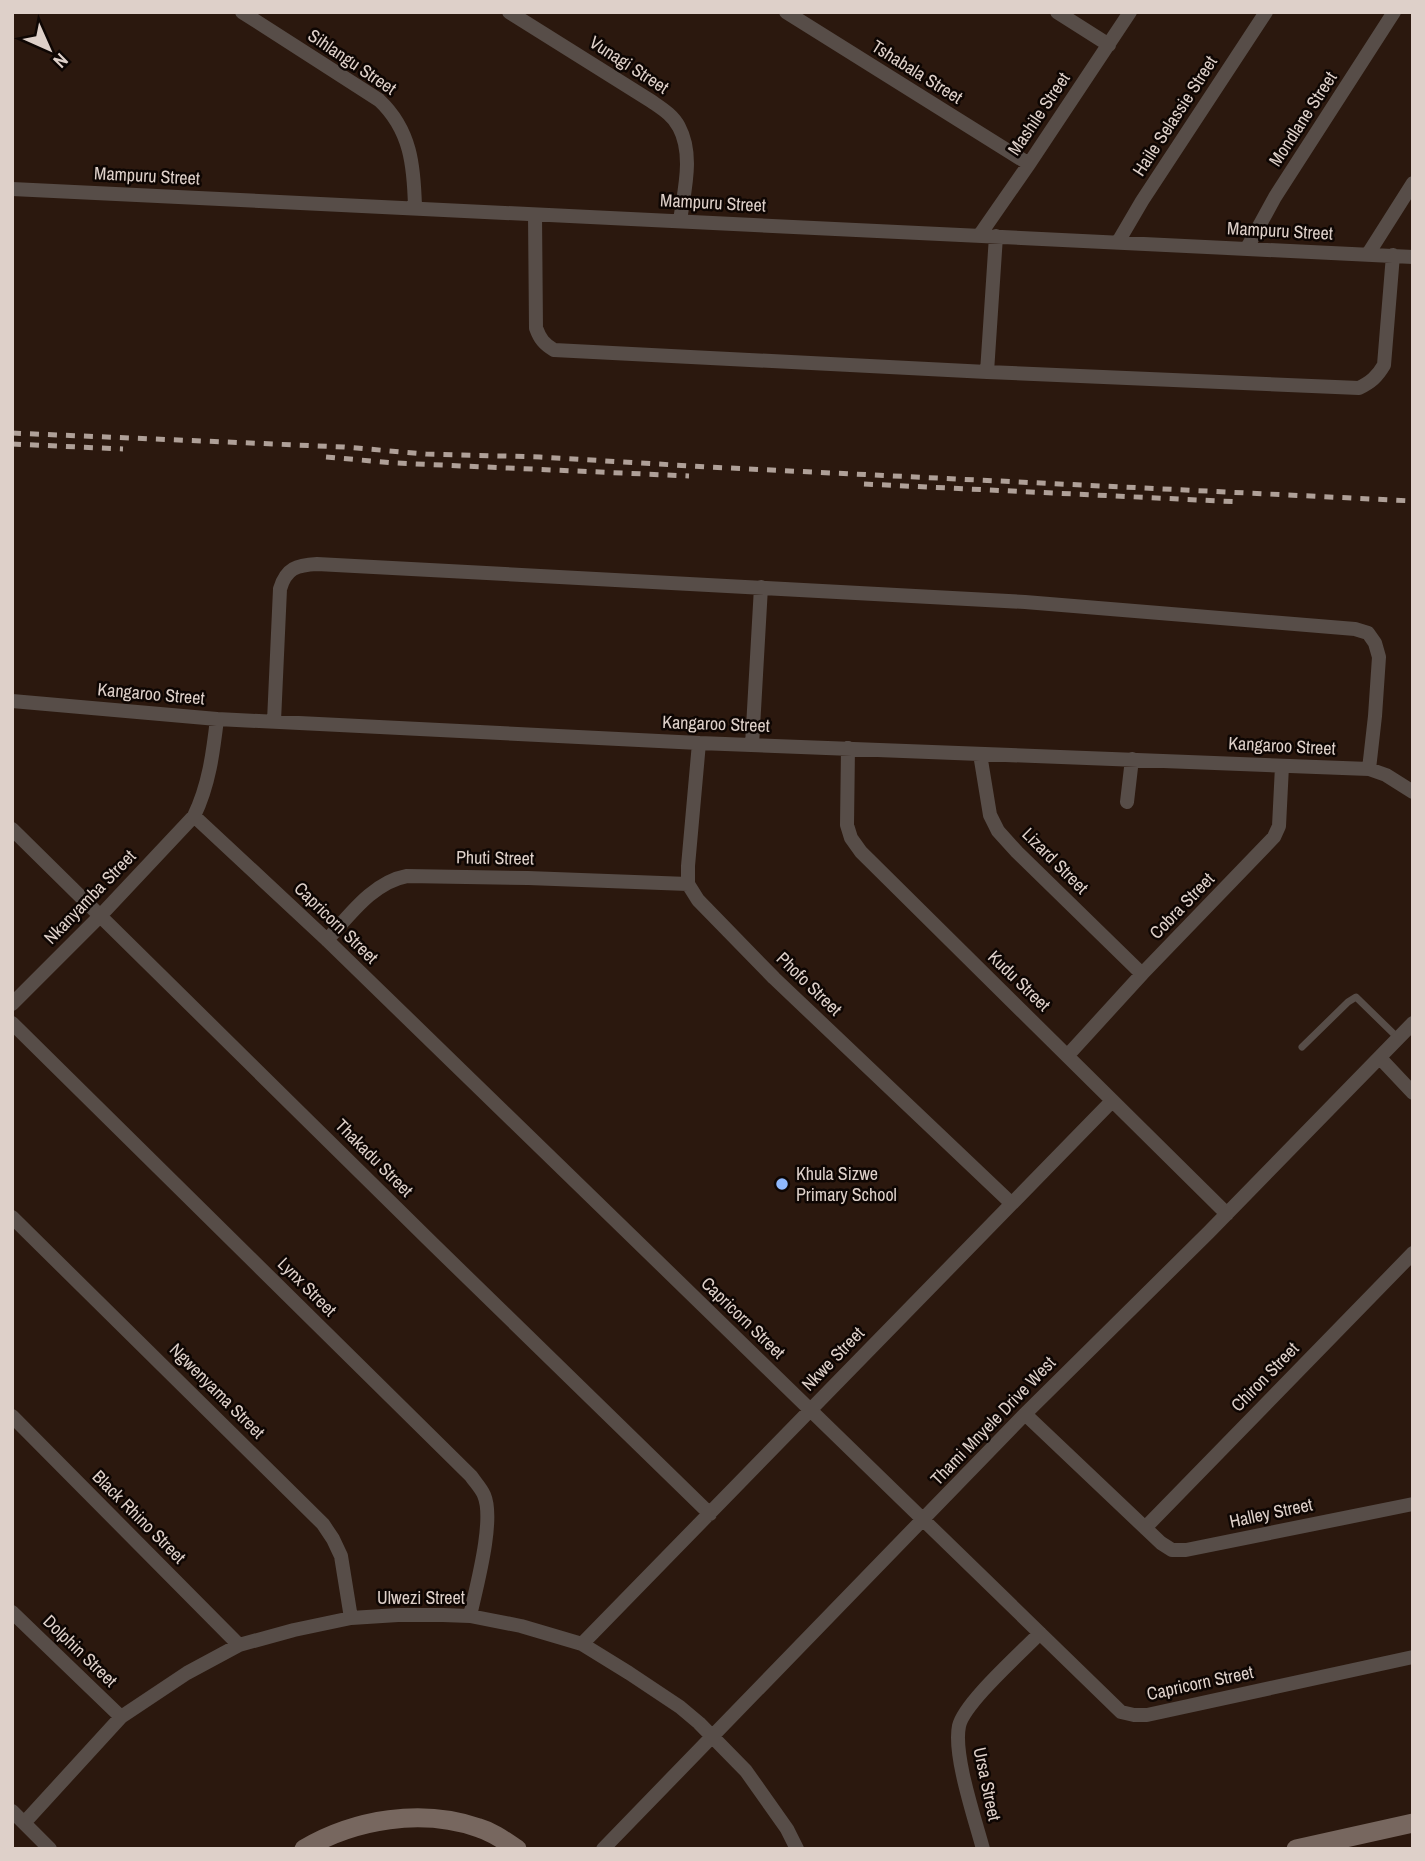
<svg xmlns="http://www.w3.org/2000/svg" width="1425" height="1861" viewBox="0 0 1425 1861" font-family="'Archivo Narrow',sans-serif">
<rect width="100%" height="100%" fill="#2b180e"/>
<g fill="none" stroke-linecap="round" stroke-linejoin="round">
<path stroke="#574d48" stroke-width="7" d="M1302 1047 1348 1002 1356 997 1398 1038"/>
<path stroke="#574d48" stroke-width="14" d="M242 12 379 100C411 130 414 166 415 208
M509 12 651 101C661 108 673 115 679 127 694 155 684 191 680 221
M786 12 1029 164
M1057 12 1109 45
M12 189 1413 257
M535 215 536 328C540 339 544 344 554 350L987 372 1359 388C1371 382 1377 377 1384 365L1393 255
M979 236 1029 164 1130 12
M1118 242 1142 201 1266 12
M1247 248 1275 197 1394 12
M1368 254 1413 183
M987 372 996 236
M12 701 217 719 699 743 1369 769 1386 775 1413 792
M274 721 280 589C286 568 297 565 317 564L1025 602 1355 629 1368 633 1375 643 1379 657 1375 716 1369 769
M699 743 688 866V884L698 900 774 978 1011 1203
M752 745 761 587
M848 748 847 825 851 838 861 852 1227 1214
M980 754 990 815 998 831 1017 852 1142 974
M1127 802 1132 759
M194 816 327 940 1121 1712 1134 1715H1147L1413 1657
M12 829 433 1244 710 1514
M327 940C349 916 373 882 407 876L528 878 688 884
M12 1004 101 915 194 816C209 785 213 753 217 719
M12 1023 471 1476C475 1482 481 1488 484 1495 495 1520 476 1588 470 1616
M1068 1055 1142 974 1274 837 1279 826 1282 766
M1380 1058 1413 1093
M12 1217 323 1524 333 1539 341 1556 351 1618
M1025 1414 1161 1543 1172 1550H1186L1413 1504
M12 1416 239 1645
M1145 1528 1413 1253
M12 1612 121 1717
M582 1644 1112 1101
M12 1811 50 1849
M24 1823 121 1717 187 1673 239 1645 294 1630 351 1618 398 1615H443L470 1616 521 1626 582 1644 629 1673 680 1707 699 1723 746 1771 787 1829 797 1849
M603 1849 1025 1414 1209 1232 1413 1023
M983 1849C975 1819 953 1755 959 1726 964 1703 1022 1652 1040 1633"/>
<path stroke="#77675f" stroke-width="19" d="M304 1849C355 1819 422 1808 479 1828 493 1832 505 1841 517 1849
M1296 1849 1413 1823"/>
<path stroke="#afa098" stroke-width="5" stroke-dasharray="9 9" stroke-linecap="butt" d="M12 433 344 447 426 454 540 457 708 467 1413 501
M12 444 123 449
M326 457 395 463 689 476
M864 484 1241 502"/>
</g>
<circle fill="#8fb8fd" stroke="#0e0603" stroke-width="2.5" cx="782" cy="1184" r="7"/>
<g text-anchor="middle" stroke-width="5" stroke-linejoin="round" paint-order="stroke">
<g font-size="18" fill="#ded0c9" stroke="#0e0603">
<text transform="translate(352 62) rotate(34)" y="6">Sihlangu Street</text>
<text transform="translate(629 65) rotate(33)" y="6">Vunagi Street</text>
<text transform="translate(917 72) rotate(32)" y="6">Tshabala Street</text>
<text transform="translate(1039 114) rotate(-56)" y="6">Mashile Street</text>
<text transform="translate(1175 116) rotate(-57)" y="6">Haile Selassie Street</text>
<text transform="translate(1303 119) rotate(-57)" y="6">Mondlane Street</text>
<text transform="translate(147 176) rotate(3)" y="6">Mampuru Street</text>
<text transform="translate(713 203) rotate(3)" y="6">Mampuru Street</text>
<text transform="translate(1280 231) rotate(3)" y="6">Mampuru Street</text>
<text transform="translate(151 694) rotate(5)" y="6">Kangaroo Street</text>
<text transform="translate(716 724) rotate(2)" y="6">Kangaroo Street</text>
<text transform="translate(1282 746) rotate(3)" y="6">Kangaroo Street</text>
<text transform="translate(495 858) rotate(1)" y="6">Phuti Street</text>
<text transform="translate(1055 861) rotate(45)" y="6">Lizard Street</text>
<text transform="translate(90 897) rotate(-46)" y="6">Nkanyamba Street</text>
<text transform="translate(1182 906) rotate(-46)" y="6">Cobra Street</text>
<text transform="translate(336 923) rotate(44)" y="6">Capricorn Street</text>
<text transform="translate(1019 981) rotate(44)" y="6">Kudu Street</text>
<text transform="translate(809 984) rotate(44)" y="6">Phofo Street</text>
<text transform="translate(374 1158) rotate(45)" y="6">Thakadu Street</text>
<text transform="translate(307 1287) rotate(45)" y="6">Lynx Street</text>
<text transform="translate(743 1318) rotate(44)" y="6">Capricorn Street</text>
<text transform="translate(833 1359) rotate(-46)" y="6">Nkwe Street</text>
<text transform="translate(1265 1377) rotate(-46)" y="6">Chiron Street</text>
<text transform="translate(217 1391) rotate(45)" y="6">Ngwenyama Street</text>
<text transform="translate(993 1421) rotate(-46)" y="6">Thami Mnyele Drive West</text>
<text transform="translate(1271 1513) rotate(-12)" y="6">Halley Street</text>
<text transform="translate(139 1517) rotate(45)" y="6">Black Rhino Street</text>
<text x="421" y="1604">Ulwezi Street</text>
<text transform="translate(80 1651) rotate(44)" y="6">Dolphin Street</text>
<text transform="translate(1200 1683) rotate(-12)" y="6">Capricorn Street</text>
<text transform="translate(987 1784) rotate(78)" y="6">Ursa Street</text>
</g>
<g font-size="18" fill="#ded0c9" stroke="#0e0603" text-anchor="start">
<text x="796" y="1180">Khula Sizwe<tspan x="796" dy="21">Primary School</tspan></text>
</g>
</g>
<rect width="1425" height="1861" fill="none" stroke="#ded0c9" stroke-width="28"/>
<g transform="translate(49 49) rotate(135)" stroke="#0e0603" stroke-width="5" paint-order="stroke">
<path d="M0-5L12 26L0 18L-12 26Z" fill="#ded0c9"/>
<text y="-10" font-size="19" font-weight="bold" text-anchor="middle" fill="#ded0c9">N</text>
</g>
</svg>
